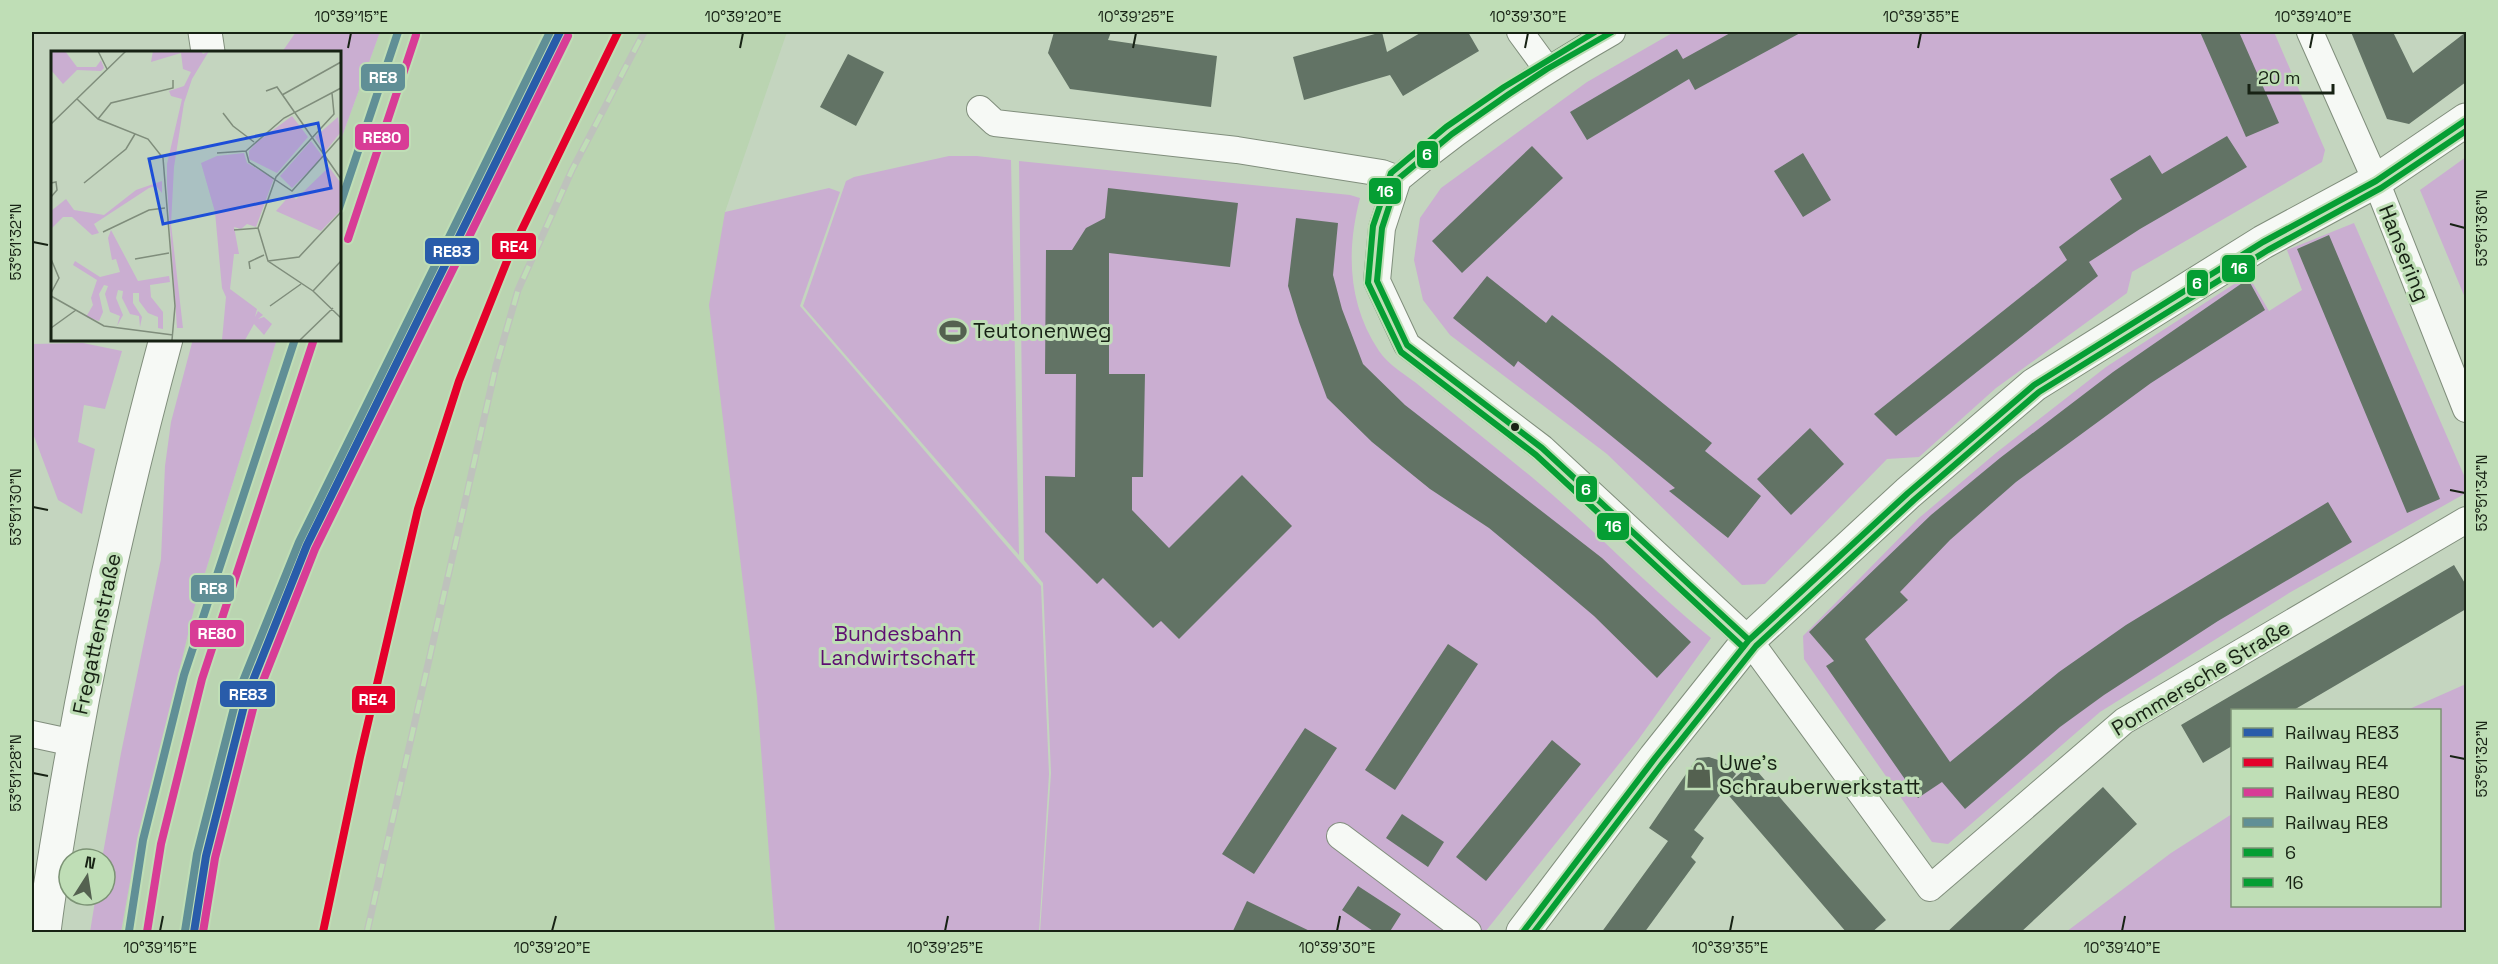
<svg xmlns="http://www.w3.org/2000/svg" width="2498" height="964" viewBox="0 0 2498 964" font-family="'Space Grotesk',sans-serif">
<rect width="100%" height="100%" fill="#c4d5bf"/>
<path fill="#bad4b1" d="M380 32H787L725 212 775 932H121L133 865 194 609 277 339H339V145Z"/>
<path fill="#caaed1" d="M296 32H380L339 145V52H282Z
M1674 32H2274L2325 150 2322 162 2132 272 2127 293 1996 388 1919 457 1887 459 1765 584 1742 585 1607 454 1450 335 1423 300 1414 260 1420 218 1441 188 1587 82Z
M949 156H977L1011 160 1019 555 803 306 846 181 854 177Z
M2466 157V300L2420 190Z
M1019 161 1350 195 1360 198C1346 252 1348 304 1379 351 1388 365 1408 376 1421 387 1459 418 1496 448 1534 479 1595 530 1649 588 1711 638L1638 740 1485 932H1040L1051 773 1043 583 1024 560Z
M829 188 840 192 800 306 1041 586 1049 774 1039 932H775L757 697 709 305 725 212Z
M2354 223 2466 480V493L2289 593 2100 712 1948 844 1932 842 1804 659 1803 636 1919 518 1996 453 2106 367 2248 275 2269 311 2302 290 2287 250Z
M193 339H277L194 609 133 865 121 932H90L96 895H105V859H102L121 753 161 559 165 466 171 422Z
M83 343 122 351 105 409 84 405 78 442 95 449 82 514 58 500 32 431V344Z
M2466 684V932H2066L2171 853 2232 814V906H2440V710H2407Z"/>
<path fill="#627365" d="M1054 32H1111L1108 40 1217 56 1211 107 1070 89 1048 53Z
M1382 32 1387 52 1422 32H1468L1479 51 1403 96 1390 75 1304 100 1293 57Z
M1732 32H1802L1695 90 1689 79 1587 140 1570 112 1677 49 1683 59Z
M2200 32H2239L2279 123 2246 137Z
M2351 32H2393L2413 73 2466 32V82L2409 124 2387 119Z
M848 54 884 72 856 126 820 107Z
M2227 136 2247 167 2140 229 2089 262 2098 276 1896 436 1874 414 2067 260 2059 247 2122 199 2110 179 2150 155 2162 174Z
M1532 146 1563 178 1462 273 1432 241Z
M1803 153 1831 200 1803 217 1774 171Z
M1108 188 1238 203 1230 267 1109 253V374H1145L1143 477H1132V510L1169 548 1242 475 1292 526 1179 639 1161 621 1153 628 1103 578 1097 584 1045 532V476L1075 477 1076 374H1045L1046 250H1072L1086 228 1105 218Z
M1296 218 1338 223 1333 275 1342 309 1363 364 1405 405 1602 558 1691 642 1657 678 1594 616 1542 572 1489 528 1430 489 1372 442 1327 398 1299 322 1288 286Z
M2329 235 2440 499 2407 513 2297 249Z
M1487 276 1546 323 1552 315 1612 362 1712 443 1705 451 1761 496 1728 538 1669 491 1675 488 1571 403 1518 361 1514 367 1453 318Z
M2248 279 2265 310 2151 383 2016 482 1950 540 1900 592 1908 600 1865 639 1950 762 2059 672 2126 625 2328 502 2352 542 2218 621 2104 695 2060 727 1965 809 1942 782 1918 798 1826 666 1834 661 1809 632 1931 515 2000 458 2113 372Z
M1810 428 1844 464 1791 515 1757 479Z
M2454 565 2466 585V609L2292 711H2232V746L2203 763 2181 725Z
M1448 644 1478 664 1395 790 1365 770Z
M1305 728 1337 748 1254 874 1222 854Z
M1552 740 1581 764 1486 881 1456 857Z
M1709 757 1724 762 1736 774 1730 782 1751 764 1886 920 1871 933H1847L1724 790 1694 830 1704 838 1691 857 1696 862 1644 933H1601L1668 841 1649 828 1697 758Z
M2103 787 2137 824 2020 933H1946Z
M1402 814 1444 842 1428 867 1386 838Z
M1358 886 1401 914 1389 933H1376L1342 910Z
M1247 901 1314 933H1232Z"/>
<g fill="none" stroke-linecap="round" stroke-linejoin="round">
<defs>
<path id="minor" d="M1520 32 1547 69
M2310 32 2376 181 2466 409
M980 109 995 123 1237 150 1382 173 1398 179
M1398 179 1382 228 1377 281 1407 345 1542 448 1749 640 1930 888 2124 721 2466 520
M1398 179C1466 122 1535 76 1612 32
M32 734 74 743
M1340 836 1468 932"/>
<path id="tertiary" d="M205 32 208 52
M44 932C49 889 57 845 64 802 90 646 125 491 166 339
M1523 932 1655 758 1749 640 1908 493 2034 385 2263 242 2376 181 2466 120"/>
</defs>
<use href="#minor" stroke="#808e7c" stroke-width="28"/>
<use href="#tertiary" stroke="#808e7c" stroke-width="35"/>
<use href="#minor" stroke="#f6f9f5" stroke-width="26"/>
<use href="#tertiary" stroke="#f6f9f5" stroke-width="33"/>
<defs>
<path id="rail" d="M367 932 496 366 518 290 572 170 644 32"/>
</defs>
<use href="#rail" stroke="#bec2bc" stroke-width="7"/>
<use href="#rail" stroke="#bfdeb6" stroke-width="4.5" stroke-dasharray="14" stroke-linecap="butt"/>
<defs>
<path id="bus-1" d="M1612 32 1547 69 1509 94 1452 134 1398 179 1382 228 1377 281 1407 345 1542 448 1749 640
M1523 932 1655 758 1749 640 1908 493 2034 385 2263 242 2376 181 2466 120"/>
<path id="bus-2" d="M1595 32 1504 87 1446 127 1391 173 1373 226 1368 283 1401 352 1536 455 1743 647
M1534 932 1662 764 1756 646 1914 500 2039 392 2268 250 2381 188 2466 131"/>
</defs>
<use href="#bus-1" stroke="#bfdeb6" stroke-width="10"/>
<use href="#bus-2" stroke="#bfdeb6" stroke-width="10"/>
<use href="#bus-1" stroke="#059e33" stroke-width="6"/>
<use href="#bus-2" stroke="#059e33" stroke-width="6"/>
<defs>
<path id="rail-1" d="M194 932 206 856 246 698 307 545 560 32"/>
<path id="rail-2" d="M323 932 360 757 418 509 459 381 509 256 618 32"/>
<path id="rail-3" d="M348 239 416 35
M147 932 161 844 202 679 313 342
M203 932 215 858 255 701 315 549 568 36"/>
<path id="rail-4" d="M339 208 398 32
M129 931 143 840 184 675 295 339
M185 931 197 854 237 696 299 542 550 32"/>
</defs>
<use href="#rail-1" stroke="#bfdeb6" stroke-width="12"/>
<use href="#rail-2" stroke="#bfdeb6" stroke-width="12"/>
<use href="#rail-3" stroke="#bfdeb6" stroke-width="12"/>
<use href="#rail-4" stroke="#bfdeb6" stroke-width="12"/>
<use href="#rail-1" stroke="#295caa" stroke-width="8"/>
<use href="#rail-2" stroke="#e4002b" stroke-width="8"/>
<use href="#rail-3" stroke="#d83c96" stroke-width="8"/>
<use href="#rail-4" stroke="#608f96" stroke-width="8"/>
</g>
<path fill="none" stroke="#172214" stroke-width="2" d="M348 48 351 33M740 48 743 33M1133 48 1136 33M1525 48 1528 33M1918 48 1921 33M2310 48 2313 33M2450 224 2465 228M33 242 48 245M2450 490 2465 493M33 507 48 510M2450 756 2465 759M33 773 48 776M160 931 163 916M552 931 556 916M945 931 948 916M1337 931 1340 916M1730 931 1733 916M2122 931 2125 916"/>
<defs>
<symbol id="stadium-bare" viewBox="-9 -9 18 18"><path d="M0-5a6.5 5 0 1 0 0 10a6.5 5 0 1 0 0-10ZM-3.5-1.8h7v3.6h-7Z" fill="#546150" stroke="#bfdeb6" stroke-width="2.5" paint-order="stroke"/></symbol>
<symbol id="shop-bare" viewBox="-9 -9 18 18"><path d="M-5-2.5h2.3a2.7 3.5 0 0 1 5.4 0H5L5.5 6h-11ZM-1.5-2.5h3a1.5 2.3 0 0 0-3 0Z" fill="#546150" stroke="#bfdeb6" stroke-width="2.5" paint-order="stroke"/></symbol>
</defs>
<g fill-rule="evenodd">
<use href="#stadium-bare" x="934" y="312" width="38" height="38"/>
<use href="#shop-bare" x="1680" y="756" width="38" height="38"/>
</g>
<circle fill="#172214" stroke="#bfdeb6" stroke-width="2" cx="1515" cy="427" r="5"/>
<g text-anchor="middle" stroke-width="6" stroke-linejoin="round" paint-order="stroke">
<g font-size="21" fill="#172214" stroke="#bfdeb6">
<text transform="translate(2404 253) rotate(68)" y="7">Hansering</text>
<text transform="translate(97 634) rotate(-78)" y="7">Fregattenstraße</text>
<text transform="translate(2201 678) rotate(-31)" y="7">Pommersche Straße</text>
</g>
<g font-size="21" fill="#172214" stroke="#bfdeb6" text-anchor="start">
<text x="973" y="338">Teutonenweg</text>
<text x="1719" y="770">Uwe's<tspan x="1719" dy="24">Schrauberwerkstatt</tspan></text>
</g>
<g font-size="21" fill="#5e0e71" stroke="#bfdeb6">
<text x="898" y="641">Bundesbahn<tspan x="898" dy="24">Landwirtschaft</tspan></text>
</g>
</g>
<g transform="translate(51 51)">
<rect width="290" height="290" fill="#c4d5bf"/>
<path d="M0 0H14L26 16H45L50 9 53 17 50 20 26 19 12 33 0 19ZM102 0H150L152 3 158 0 141 28 133 52 123 116 120 173 132 277H126L116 134V113L131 48 120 45 118 40 133 35 140 21 132 18 130 2 100 11ZM241 65 257 86 226 122 198 108V100L206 91ZM287 66 289 82 274 101 264 86ZM260 90 272 106 241 137 229 125ZM193 102 196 112 223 127 205 176 196 173 190 178 183 176 188 203H183L179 238 206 258 204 266 207 260 212 264 207 268 213 266 221 273 213 284 203 273 194 289H171L175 246 171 237 164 161 150 112 166 105ZM278 116 289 131V160L270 180 225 160 239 144 245 148ZM111 130V142L105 135 98 137 43 173 48 182 41 184 21 166H12L0 178V160L15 148 23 159 53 164 85 139ZM60 179 87 230 118 225 119 231 99 234 100 246 112 261V278L107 277V266L97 262 88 250V242H82V252L91 266 89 276 88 265 79 263 71 247 72 240 67 239 65 247 72 264 66 275 69 265 59 261 54 243 57 235 53 234 48 243 52 261 48 270 35 266 42 254 40 247 46 229 22 214 24 210 49 226 69 221 65 208 61 209 57 187Z" fill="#caaed1"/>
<path fill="none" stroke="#7f8d7b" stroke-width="1.5" d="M47 0 56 18M215 40 226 36 290 128M281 42 283 63 225 126 207 177 217 210 262 240 290 267M231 44 290 11M26 48 47 68 97 88 112 107 124 255 121 289M172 62 182 75 203 91M47 68 60 52 122 37V29M0 73 75 0M195 100 198 111 241 140 290 85M195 100 233 67 290 37M166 102 195 100M0 132 5 131 6 139 0 146M33 132 75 98 84 83M183 179 207 177M52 181 98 159 114 157M0 208 8 227 0 242M84 208 118 202M217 210 248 206 290 161M199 218 198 211 213 204M262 240 290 210M0 245 53 275 122 284M219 255 250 233M0 277 25 259M249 289 282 257"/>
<path fill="#1d4ed8" fill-opacity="0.15" stroke="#1d4ed8" stroke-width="3" d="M267 72 280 137 112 173 98 108Z"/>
<rect width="290" height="290" fill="none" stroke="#172214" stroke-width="3"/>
</g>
<g stroke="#bfdeb6" stroke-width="2">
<rect x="360" y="63" width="46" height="29" rx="6" fill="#608f96"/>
<rect x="354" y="123" width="56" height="28" rx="6" fill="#d83c96"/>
<rect x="1416" y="140" width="23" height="29" rx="6" fill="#059e33"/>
<rect x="1368" y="177" width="34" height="28" rx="6" fill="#059e33"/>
<rect x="491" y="232" width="46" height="28" rx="6" fill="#e4002b"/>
<rect x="424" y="237" width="56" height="28" rx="6" fill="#295caa"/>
<rect x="2221" y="254" width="35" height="29" rx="6" fill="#059e33"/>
<rect x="2186" y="269" width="23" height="28" rx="6" fill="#059e33"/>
<rect x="1575" y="475" width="23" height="28" rx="6" fill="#059e33"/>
<rect x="1596" y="512" width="34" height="29" rx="6" fill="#059e33"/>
<rect x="190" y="574" width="45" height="29" rx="6" fill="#608f96"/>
<rect x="189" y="619" width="56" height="29" rx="6" fill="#d83c96"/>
<rect x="219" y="680" width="57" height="28" rx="6" fill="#295caa"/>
<rect x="351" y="685" width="45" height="29" rx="6" fill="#e4002b"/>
</g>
<g font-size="16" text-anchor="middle" font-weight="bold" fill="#fff">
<text x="383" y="83">RE8</text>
<text x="382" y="143">RE80</text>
<text x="1427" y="160">6</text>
<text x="1385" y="197">16</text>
<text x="514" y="252">RE4</text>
<text x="452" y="257">RE83</text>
<text x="2239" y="274">16</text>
<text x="2197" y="289">6</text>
<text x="1586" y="495">6</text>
<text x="1613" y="532">16</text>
<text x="213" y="594">RE8</text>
<text x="217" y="639">RE80</text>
<text x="248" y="700">RE83</text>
<text x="373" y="705">RE4</text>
</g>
<rect width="2498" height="964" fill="none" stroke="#bfdeb6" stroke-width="66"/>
<rect x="2231" y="709" width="210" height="198" fill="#bfdeb6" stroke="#7c9375" stroke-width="1.5"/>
<rect x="2243" y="728" width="30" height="9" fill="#295caa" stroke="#7c9375" stroke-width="1.5"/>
<text x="2285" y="739" font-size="18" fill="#172214">Railway RE83</text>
<rect x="2243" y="758" width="30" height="9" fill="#e4002b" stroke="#7c9375" stroke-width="1.5"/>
<text x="2285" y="769" font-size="18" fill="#172214">Railway RE4</text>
<rect x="2243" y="788" width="30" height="9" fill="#d83c96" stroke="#7c9375" stroke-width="1.5"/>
<text x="2285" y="799" font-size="18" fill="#172214">Railway RE80</text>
<rect x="2243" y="818" width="30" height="9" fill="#608f96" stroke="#7c9375" stroke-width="1.5"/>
<text x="2285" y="829" font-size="18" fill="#172214">Railway RE8</text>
<rect x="2243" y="848" width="30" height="9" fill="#059e33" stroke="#7c9375" stroke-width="1.5"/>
<text x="2285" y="859" font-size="18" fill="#172214">6</text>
<rect x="2243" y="878" width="30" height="9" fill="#059e33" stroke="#7c9375" stroke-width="1.5"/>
<text x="2285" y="889" font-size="18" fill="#172214">16</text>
<g transform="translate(87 877) rotate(12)"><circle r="28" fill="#bfdeb6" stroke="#7c9375" stroke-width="1.5"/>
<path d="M0-4.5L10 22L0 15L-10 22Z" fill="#546150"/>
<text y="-9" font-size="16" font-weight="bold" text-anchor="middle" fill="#172214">N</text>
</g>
<path d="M2249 84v9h84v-9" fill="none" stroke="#172214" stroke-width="3"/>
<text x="2258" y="84" font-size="18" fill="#172214" stroke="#bfdeb6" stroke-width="4.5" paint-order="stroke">20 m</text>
<rect x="33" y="33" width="2432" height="898" fill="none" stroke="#172214" stroke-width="2"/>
<g font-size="15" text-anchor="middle" fill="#172214">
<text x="351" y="22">10°39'15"E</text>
<text x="743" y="22">10°39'20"E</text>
<text x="1136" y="22">10°39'25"E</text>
<text x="1528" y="22">10°39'30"E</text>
<text x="1921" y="22">10°39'35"E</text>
<text x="2313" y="22">10°39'40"E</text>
<text transform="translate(2482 228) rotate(-90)" y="5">53°51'36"N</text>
<text transform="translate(16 242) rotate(-90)" y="5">53°51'32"N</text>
<text transform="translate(2482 493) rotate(-90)" y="5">53°51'34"N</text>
<text transform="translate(16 507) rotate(-90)" y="5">53°51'30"N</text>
<text transform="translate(2482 759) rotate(-90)" y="5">53°51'32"N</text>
<text transform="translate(16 773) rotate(-90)" y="5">53°51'28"N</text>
<text x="160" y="953">10°39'15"E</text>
<text x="552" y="953">10°39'20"E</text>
<text x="945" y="953">10°39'25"E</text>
<text x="1337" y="953">10°39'30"E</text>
<text x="1730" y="953">10°39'35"E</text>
<text x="2122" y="953">10°39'40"E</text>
</g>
</svg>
